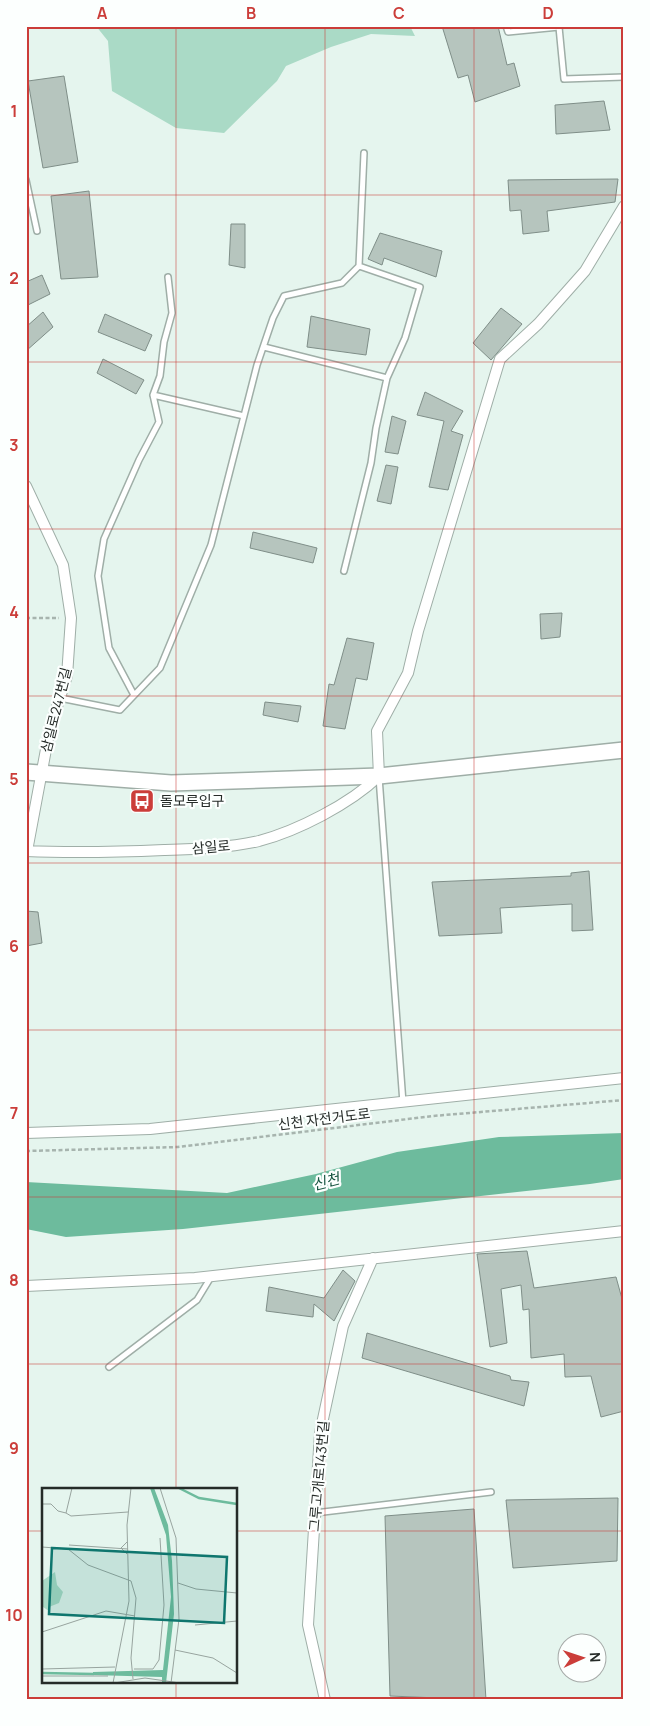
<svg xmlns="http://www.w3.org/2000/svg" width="650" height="1726" viewBox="0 0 650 1726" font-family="Manrope,'Noto Sans KR',sans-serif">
<rect width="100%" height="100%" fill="#e5f5ee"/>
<path fill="#aadac6" d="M96 26H410L415 36 371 34 331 47 286 66 277 81 224 133 176 128 112 91 108 41Z"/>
<path fill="#6dbb9d" d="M624 1133V1179L590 1184 183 1229 66 1237 26 1229V1182L227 1193 316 1174 397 1152 499 1137Z"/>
<path fill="#b6c5be" stroke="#7f8e88" d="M442 26H498L507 65 514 63 520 86 475 102 468 75 458 78Z
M64 76 78 162 43 168 28 81Z
M604 101 610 130 556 134 555 105Z
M618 179 615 202 547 211 549 231 523 234 521 210 510 211 508 180Z
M89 191 98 277 61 279 51 196Z
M231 224H245V268L229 265Z
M380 233 442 251 436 277 384 258 382 265 368 259Z
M42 275 50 294 26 306V282Z
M501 308 522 324 491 360 473 343Z
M43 312 53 327 26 351V327Z
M105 314 152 335 145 351 98 332Z
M311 316 370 329 366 355 307 347Z
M103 359 144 380 136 394 97 373Z
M425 392 463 411 451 431 463 435 448 490 429 487 444 421 417 415Z
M392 416 406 421 398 454 385 452Z
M386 465 398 467 391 504 377 501Z
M253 532 317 548 313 563 250 548Z
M562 613 560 637 541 639 540 614Z
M347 638 374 643 367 680 356 678 345 729 323 726 329 684 334 685Z
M265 702 301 706 298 722 263 715Z
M589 871 593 930 572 931V904L500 908 502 933 439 936 432 882 571 876V873Z
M26 911 38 912 42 943 26 946Z
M527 1251 534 1288 616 1277 624 1306V1346L622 1347 624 1357V1411L601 1417 591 1376 565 1377 564 1354 531 1358 529 1309 523 1310 521 1285 501 1289 507 1343 490 1347 477 1254Z
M343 1270 355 1281 334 1321 314 1304 313 1317 266 1311 269 1287 324 1298Z
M367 1333 510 1376 511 1380 529 1382 524 1406 362 1358Z
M618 1498 617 1561 513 1568 506 1500Z
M474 1509 486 1700 390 1696 385 1516Z"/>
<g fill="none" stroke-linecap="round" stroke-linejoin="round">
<defs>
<path id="service" d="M506 26 508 32 559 27 564 79 624 77
M26 180 37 231
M264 347 387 378
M153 395 244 416
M344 571 371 463 376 428 387 378 405 338 420 287 359 266
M134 695 109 648 98 576 104 539 139 460 159 422 153 395 160 376 164 342 172 313 168 277
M60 698 120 710 160 668 211 545 257 365 273 318 284 296 342 283 359 266 364 153
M379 777 403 1103
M109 1367 197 1300 211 1277
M315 1513 491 1492"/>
<path id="minor" d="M26 486 63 565 71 618 67 676 50 728 27 851
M26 851C72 853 118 852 164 850 195 849 228 848 259 841 297 831 350 804 379 776L377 731 408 673 418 631 500 359 538 324 585 271 624 206
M26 1133 150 1129 624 1078
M26 1286 195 1278 624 1231
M325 1700 308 1625 320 1433 343 1326 373 1258"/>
<path id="secondary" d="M26 772 171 783 379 776 624 750"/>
</defs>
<use href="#service" stroke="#9faea7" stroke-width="8"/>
<use href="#minor" stroke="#9faea7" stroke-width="12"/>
<use href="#secondary" stroke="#9faea7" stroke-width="18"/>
<path stroke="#a7b4ae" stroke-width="2.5" stroke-dasharray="4 2.5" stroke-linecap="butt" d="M26 618H59
M26 1151 178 1147 433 1116 624 1100"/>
<use href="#service" stroke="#fff" stroke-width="5"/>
<use href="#minor" stroke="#fff" stroke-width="10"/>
<use href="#secondary" stroke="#fff" stroke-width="15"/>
</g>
<path fill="none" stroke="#cb3d39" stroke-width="1" stroke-opacity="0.55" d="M176 26V1490M325 26V1700M474 26V1700M26 195H624M26 362H624M26 529H624M26 696H624M26 863H624M26 1030H624M26 1197H624M26 1364H624M26 1531H44M236 1531H624M176 1682V1700"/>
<defs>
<symbol id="bus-square" viewBox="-11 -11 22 22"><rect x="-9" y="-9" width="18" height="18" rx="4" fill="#cb3d39" stroke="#fcfffe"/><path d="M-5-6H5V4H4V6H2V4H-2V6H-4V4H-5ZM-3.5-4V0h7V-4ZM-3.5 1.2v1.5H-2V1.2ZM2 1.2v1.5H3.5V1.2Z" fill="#fff"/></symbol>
</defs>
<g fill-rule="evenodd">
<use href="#bus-square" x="128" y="787" width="28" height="28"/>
</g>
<g text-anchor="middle" stroke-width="4.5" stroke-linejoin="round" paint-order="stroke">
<g font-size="14" fill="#252b28" stroke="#fcfffe">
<text transform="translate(56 710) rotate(-76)" y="5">삼일로247번길</text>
<text transform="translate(211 847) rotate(-5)" y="5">삼일로</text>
<text transform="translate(324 1119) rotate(-7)" y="5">신천 자전거도로</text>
<text transform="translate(319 1476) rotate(-85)" y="5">그루고개로143번길</text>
</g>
<g font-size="14" fill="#252b28" stroke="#fcfffe" text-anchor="start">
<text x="160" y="806">돌모루입구</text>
</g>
<g font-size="15" font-style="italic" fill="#195743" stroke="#fcfffe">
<text transform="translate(326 1182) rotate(-15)" y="5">신천</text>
</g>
</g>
<g transform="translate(42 1488)">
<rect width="195" height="195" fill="#e5f5ee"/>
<path d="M13 84 15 97 21 104 17 115 7 119V123L1 119 0 93Z" fill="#aadac6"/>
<path d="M108 0H112L126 37 130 73 132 126 124 195H120V189L51 187V184L121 182 129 109 124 47Z" fill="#6dbb9d"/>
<path fill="none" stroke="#6dbb9d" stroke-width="2.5" d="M137 0 157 10 195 16M0 185 52 186"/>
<path fill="none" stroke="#98a49f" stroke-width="1" d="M118 0 134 50 137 131 129 195M0 16H9L16 23 24 25 30 0M24 25 29 28 86 24M85 54 79 60 85 66M27 57 86 61M0 59 26 61 46 77 89 93 94 110 89 170 91 191M136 95 154 101 195 105M153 137 195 133M0 144 64 123 93 128M133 162 171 170 195 185M0 181 73 179M92 181H111L117 172 122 117 118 50M0 188H66M71 195 87 113 85 37 89 0M72 195 103 190 138 195"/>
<path fill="#0f766e" fill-opacity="0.15" stroke="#0f766e" stroke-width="2.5" d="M10 60 185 69 182 135 7 126Z"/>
<rect width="195" height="195" fill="none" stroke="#252b28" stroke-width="2.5"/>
</g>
<rect width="650" height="1726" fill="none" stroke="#fcfffe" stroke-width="55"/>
<g transform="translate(582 1658) rotate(87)"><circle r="24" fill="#fcfffe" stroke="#a6aaa8"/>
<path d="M0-4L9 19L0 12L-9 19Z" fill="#cb3d39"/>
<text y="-8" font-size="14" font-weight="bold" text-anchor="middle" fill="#252b28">N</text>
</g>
<rect x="28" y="28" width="594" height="1670" fill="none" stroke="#cb3d39" stroke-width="2"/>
<g font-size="16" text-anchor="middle" font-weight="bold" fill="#cb3d39">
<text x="102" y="19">A</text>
<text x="251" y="19">B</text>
<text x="399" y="19">C</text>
<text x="548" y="19">D</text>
<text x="14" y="117">1</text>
<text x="14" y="284">2</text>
<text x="14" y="451">3</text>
<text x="14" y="618">4</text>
<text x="14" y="785">5</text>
<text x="14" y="952">6</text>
<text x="14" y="1119">7</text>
<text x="14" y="1286">8</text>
<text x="14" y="1454">9</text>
<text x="14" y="1621">10</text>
</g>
</svg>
